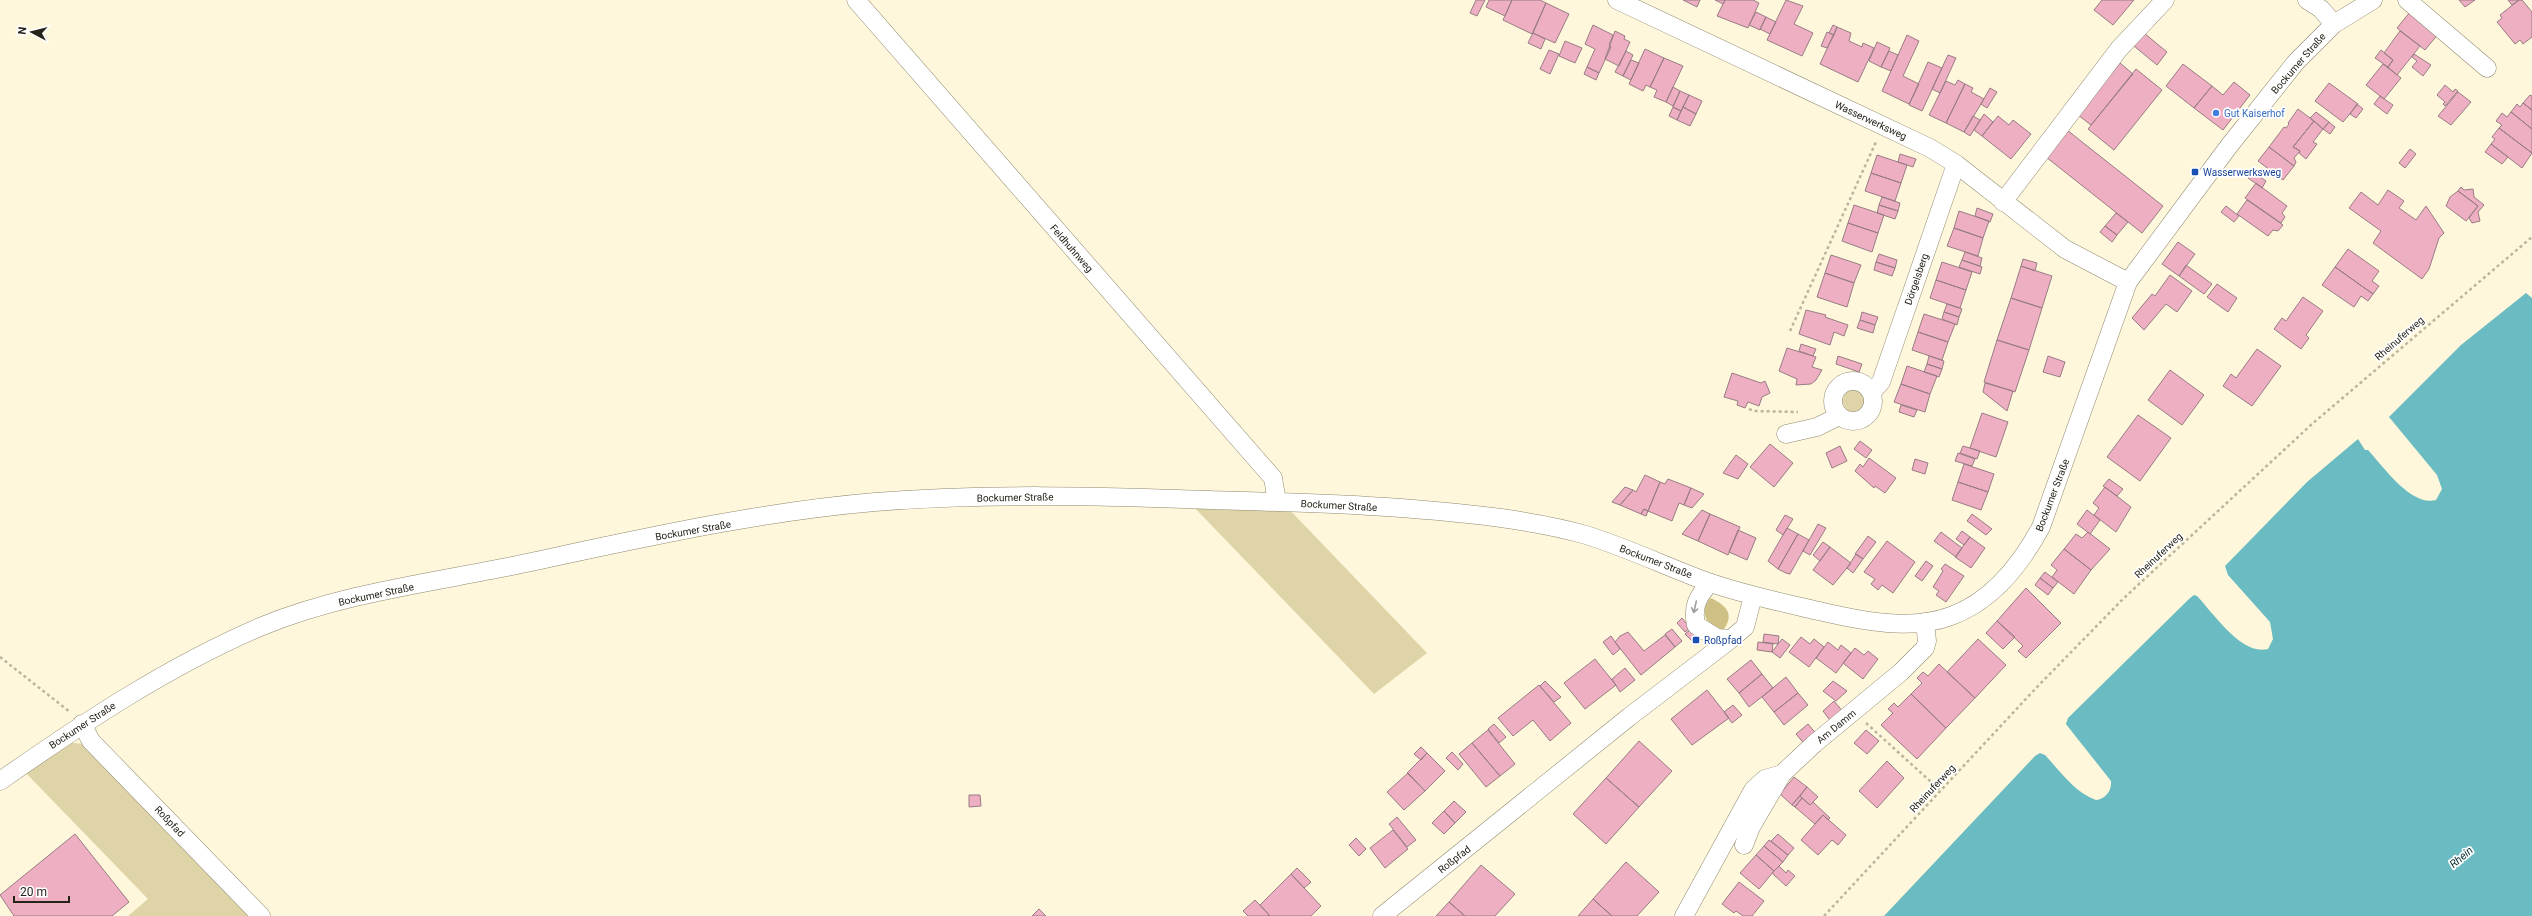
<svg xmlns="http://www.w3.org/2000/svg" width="2532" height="916" viewBox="0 0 2532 916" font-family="Roboto,sans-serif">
<rect width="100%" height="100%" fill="#fef7db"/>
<path fill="#dfd4a8" d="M1843 401a11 11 0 1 1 22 0a11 11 0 1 1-22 0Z
M1190 503 1285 505 1427 653 1374 694Z
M61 742 86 744 258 916H128L148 899 21 768Z"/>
<path fill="#cfc085" d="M1711 598C1725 605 1735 613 1724 629 1706 630 1698 609 1711 598Z"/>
<path fill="#6bbcc2" d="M2526 293 2532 298V916H1884L2035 756 2040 753 2045 755C2061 772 2074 792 2096 800 2105 799 2112 791 2111 781L2069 728 2066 724 2068 718 2190 598 2194 595 2197 596C2214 614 2242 656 2268 649L2273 639 2270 622 2228 575 2225 566 2307 482 2358 439 2365 450H2368C2383 466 2411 507 2436 500L2442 489 2437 475 2389 417 2461 345Z"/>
<path fill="#efafc3" stroke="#987c84" d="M1476 0H1485L1477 16 1470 13Z
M1489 0H1512L1505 16 1486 7Z
M1512 0H1540L1546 3 1532 34 1503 20Z
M1683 0H1700L1697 7Z
M1715 0H1725L1723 4Z
M1725 0H1753L1759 3 1748 28 1717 16Z
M1786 0 1803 6 1794 24 1813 33 1802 56 1767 40Z
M2102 0H2134L2113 25 2094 10Z
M2459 0H2475L2465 7Z
M2508 0H2519L2512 5Z
M2519 0H2522L2532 12V37L2523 44 2520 40 2515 44 2497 22 2502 18 2500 15Z
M1546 3 1569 14 1555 43 1533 33Z
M1756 12 1766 17 1760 30 1749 25Z
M2410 12 2439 33 2425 50 2397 28Z
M1766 17 1776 22 1770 34 1760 29Z
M1593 25 1613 35 1609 45 1611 47 1599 73 1587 67 1595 49 1585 44Z
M1833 25 1837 27 1834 35 1829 33Z
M1837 27 1851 33 1849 41 1862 47 1863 43 1874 48 1858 82 1820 64Z
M1615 31 1625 36 1624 39 1630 42 1619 66 1605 59Z
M2400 31 2420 46 2397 75 2388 67 2393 60 2384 53Z
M1827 32 1834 35 1827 48 1821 46Z
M1533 33 1545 39 1541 49 1528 43Z
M2144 33 2167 52 2157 65 2134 46Z
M1907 35 1919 41 1903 76 1919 84 1909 104 1882 91Z
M1565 41 1582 48 1575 63 1559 56Z
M1877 42 1890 48 1881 67 1869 61Z
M1645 49 1664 58 1650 87 1646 85 1643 91 1629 84Z
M1549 50 1559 54 1550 74 1540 69Z
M2381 50 2393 60 2388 67 2375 58Z
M1626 51 1633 55 1623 76 1615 72Z
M1889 51 1898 55 1891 71 1881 67Z
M2414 54 2431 65 2423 76 2412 67 2417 61 2412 57Z
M1948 55 1956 58 1940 93 1932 89Z
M1664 58 1683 66 1666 102 1654 97 1657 90 1650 87Z
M1631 60 1639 63 1631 80 1623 76Z
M1928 62 1942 68 1922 111 1909 105Z
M2120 63 2133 74 2091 125 2078 115Z
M2183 64 2212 86 2194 108 2166 86Z
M2383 64 2401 78 2384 99 2366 85Z
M1587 67 1599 73 1596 80 1584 74Z
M2136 69 2162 90 2114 150 2088 129Z
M1958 80 1965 84 1946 123 1929 115 1946 81 1955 85Z
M2234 82 2250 95 2223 130 2194 108 2212 86 2223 95Z
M2329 83 2358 104 2343 122 2315 101Z
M1965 84 1973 88 1971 92 1984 99 1964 132 1946 123Z
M2445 85 2453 92 2455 89 2458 91 2445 106 2443 104 2445 102 2437 95Z
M1673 87 1680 91 1673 106 1666 102Z
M1990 88 1997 92 1987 108 1981 104Z
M1680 91 1689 95 1681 111 1673 107Z
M2458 92 2471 102 2451 125 2438 116Z
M1689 95 1702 101 1696 114 1683 107Z
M2530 95 2532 96V110L2523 103Z
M2380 96 2393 105 2387 114 2374 104Z
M2523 103 2532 110V129L2511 112 2517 104 2520 107Z
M2357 104 2363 109 2356 118 2350 114Z
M1673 107 1681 111 1677 120 1669 116Z
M1683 107 1696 114 1690 126 1677 120Z
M2298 109 2314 121 2293 147 2300 151 2294 158 2296 162 2294 166 2269 147 2284 127 2286 128 2289 124 2288 123Z
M2316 112 2329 122 2323 129 2310 118Z
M2511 112 2532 129V153L2499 128 2502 125 2496 121 2502 113 2507 117Z
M1984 114 1993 122 1982 136 1974 130Z
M1973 116 1980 120 1970 136 1964 132Z
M1998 116 2009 125 2013 120 2031 134 2011 159 1982 136Z
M2314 121 2323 129 2313 142 2317 144 2306 159 2299 153 2300 151 2293 147Z
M2329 122 2335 127 2330 134 2323 129Z
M2499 128 2532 153 2522 168 2491 144 2495 139 2492 137Z
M2067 130 2163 206 2142 233 2046 157Z
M2491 144 2508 157 2502 164 2485 152Z
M2269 147 2294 166 2283 180 2258 161Z
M2410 149 2416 154 2405 168 2399 163Z
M1900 154 1916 159 1913 167 1898 162Z
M1877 155 1907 165 1901 183 1871 173Z
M2253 172 2266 181 2262 188 2248 178Z
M1871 173 1901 183 1895 201 1865 191Z
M2256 183 2287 206 2282 213 2285 217 2281 223 2245 198Z
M2461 187 2464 190 2473 189 2474 197 2484 205 2478 212 2480 221 2472 223 2469 218 2478 206 2458 191Z
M2388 190 2404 201 2399 208 2416 220 2426 206 2444 233 2439 238 2429 269 2422 279 2373 243 2381 231 2349 208 2361 192 2378 205Z
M2458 191 2478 206 2466 221 2446 206 2450 197Z
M1882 197 1900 203 1898 211 1879 205Z
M2247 200 2283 225 2278 231 2273 230 2268 236 2237 214Z
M1854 205 1884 215 1878 233 1848 223Z
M1879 205 1898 211 1895 219 1877 213Z
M2226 206 2239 216 2234 222 2221 212Z
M1977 208 1993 214 1990 222 1975 216Z
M1959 211 1989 221 1983 238 1954 228Z
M2116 213 2128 222 2117 235 2105 226Z
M1848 223 1878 233 1872 252 1842 241Z
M2105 226 2117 235 2112 242 2100 232Z
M1954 228 1983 238 1978 256 1947 246Z
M2178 242 2195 254 2179 276 2162 264Z
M2348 249 2379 271 2372 281 2379 286 2373 294 2335 267Z
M1965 252 1982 258 1980 266 1962 260Z
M1879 254 1897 260 1895 268 1876 262Z
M1831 255 1861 265 1854 283 1825 273Z
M2023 259 2037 263 2035 271 2021 266Z
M1962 260 1982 267 1980 274 1959 267Z
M1876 262 1895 268 1892 276 1874 270Z
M1942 262 1972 272 1966 290 1936 280Z
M2186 265 2212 284 2204 294 2179 276Z
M2021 266 2052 276 2042 308 2011 298Z
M2335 267 2373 294 2368 301 2361 296 2354 307 2322 285Z
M1825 273 1854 283 1847 307 1817 297Z
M2170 275 2192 291 2177 312 2166 304 2144 330 2132 318 2152 294 2155 296Z
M1936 280 1966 290 1960 308 1930 298Z
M2217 284 2237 298 2228 312 2207 297Z
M2303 297 2323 311 2306 335 2309 338 2301 349 2274 329 2282 318 2286 321Z
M2011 298 2042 308 2029 350 1997 340Z
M1947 304 1962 309 1959 317 1944 312Z
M1806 310 1826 315 1825 317 1848 325 1844 336 1834 332 1830 345 1799 334Z
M1862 312 1878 317 1875 325 1860 320Z
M1944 312 1959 317 1957 325 1942 319Z
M1924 314 1955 324 1948 342 1918 332Z
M1860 320 1875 325 1873 333 1857 328Z
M1918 332 1948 342 1942 360 1912 350Z
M1997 340 2029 350 2015 392 1984 382Z
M1801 344 1816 349 1813 356 1799 351Z
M1787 348 1816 357 1812 367 1822 370 1816 380 1811 384 1796 385 1797 379 1779 371Z
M2257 349 2281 366 2252 406 2223 386 2231 374 2236 378Z
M1838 356 1862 364 1859 372 1836 364Z
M1929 356 1944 361 1942 369 1927 364Z
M2048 356 2065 362 2060 377 2043 372Z
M1927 364 1942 369 1939 377 1924 372Z
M1907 366 1937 376 1930 394 1901 384Z
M2170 370 2204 395 2182 425 2148 400Z
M1732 373 1761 383 1765 381 1770 393 1762 397 1759 406 1748 402 1745 408 1737 405 1738 401 1724 397Z
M1985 383 2013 391 2007 411 1983 392Z
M1901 384 1930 394 1925 412 1894 402Z
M1901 405 1917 410 1914 417 1899 412Z
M1982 413 2008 422 1996 457 1970 448Z
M2138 415 2171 438 2140 481 2107 457Z
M1860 441 1872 450 1866 458 1854 449Z
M1770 444 1793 463 1774 487 1750 467Z
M1840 446 1847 461 1832 468 1826 453Z
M1963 446 1980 451 1977 459 1960 453Z
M1958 453 1975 459 1972 466 1955 461Z
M1736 455 1748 464 1738 479 1723 473Z
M1869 458 1896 478 1885 493 1875 486 1874 488 1855 471 1860 464 1863 467Z
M1915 459 1928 463 1925 474 1912 470Z
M1964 464 1994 474 1988 492 1958 482Z
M1645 475 1660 482 1648 511 1644 509 1641 514 1620 505 1633 490 1636 492Z
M1668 479 1691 488 1684 505 1679 503 1672 521 1648 511 1660 482 1665 484Z
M2109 479 2123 489 2117 496 2103 486Z
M1958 482 1988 492 1981 510 1952 500Z
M1625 487 1633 490 1620 505 1612 502Z
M2105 487 2131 507 2116 532 2094 515 2099 508 2093 503Z
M1691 488 1704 494 1692 508 1684 505Z
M1644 509 1648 511 1646 516 1641 514Z
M1702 510 1710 514 1698 541 1682 534Z
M2087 510 2100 520 2090 534 2077 524Z
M1710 514 1740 527 1728 555 1698 541Z
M1972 514 1992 529 1986 535 1967 521Z
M1785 515 1793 519 1783 535 1776 530Z
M1818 524 1826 528 1810 555 1803 551Z
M1787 528 1798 534 1778 569 1768 561Z
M1738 530 1756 538 1747 560 1729 552Z
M1962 531 1970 537 1964 545 1956 539Z
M1941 532 1962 548 1956 557 1934 541Z
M2088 532 2110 549 2091 570 2064 549 2076 534 2082 538Z
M1798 534 1809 540 1790 574 1786 573 1778 569Z
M1868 536 1876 542 1863 559 1855 554Z
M1970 537 1985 548 1971 568 1955 557Z
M1887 541 1915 562 1893 593 1882 585 1878 590 1871 584 1875 579 1864 572Z
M1823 542 1830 547 1820 561 1813 555Z
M1830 547 1851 563 1833 585 1813 570Z
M2064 549 2091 570 2074 594 2052 577 2057 570 2051 565Z
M1856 554 1863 559 1853 573 1847 568Z
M1926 561 1933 566 1922 581 1915 576Z
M1945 564 1964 576 1946 602 1936 595 1939 591 1933 587 1943 571 1941 569Z
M2045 572 2058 582 2053 588 2040 578Z
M2040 578 2053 588 2048 595 2035 585Z
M2026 588 2061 623 2026 658 2018 651 2023 646 1997 621Z
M1682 618 1690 628 1685 632 1677 623Z
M1997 621 2015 637 2003 649 1986 633Z
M1672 629 1682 641 1675 647 1665 634Z
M1691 629 1698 639 1694 643 1685 634Z
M1628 632 1644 651 1665 635 1675 647 1641 675 1615 642 1620 636Z
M1764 634 1779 636 1778 644 1763 642Z
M1611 636 1620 649 1613 655 1603 642Z
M1801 637 1810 644 1814 639 1824 647 1809 667 1789 652Z
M1782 639 1790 645 1780 658 1772 652Z
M1978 639 2006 665 1975 698 1947 672Z
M1758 642 1773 644 1772 652 1757 650Z
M1828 642 1838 650 1841 645 1851 653 1836 673 1816 658Z
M1855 648 1864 655 1868 651 1878 659 1863 679 1843 663Z
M1595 659 1616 685 1585 709 1564 683Z
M1751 660 1762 674 1739 693 1727 679Z
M1939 664 1975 698 1946 728 1911 694 1922 683 1917 678 1923 672 1928 676Z
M1625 668 1635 680 1620 692 1612 679Z
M1762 674 1773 688 1749 707 1739 693Z
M1786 677 1798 693 1774 712 1762 697Z
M1545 681 1561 697 1554 702 1540 686Z
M1833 681 1847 691 1836 701 1823 691Z
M1539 685 1571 723 1550 741 1533 720 1513 736 1498 718Z
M1707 690 1729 718 1692 745 1671 719Z
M1798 693 1808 705 1784 725 1774 712Z
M1911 694 1946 728 1917 759 1881 725 1893 713 1888 709 1894 703 1898 707Z
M1834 701 1844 713 1832 723 1823 711Z
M1733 705 1742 715 1732 723 1724 712Z
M1494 724 1506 737 1499 743 1488 729Z
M1808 724 1818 736 1806 746 1796 734Z
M1488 730 1515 764 1500 776 1472 743Z
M1866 730 1879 741 1867 754 1854 743Z
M1639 741 1672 771 1639 807 1606 778Z
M1472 743 1500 776 1486 787 1459 754Z
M1421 747 1427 753 1421 760 1414 754Z
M1452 752 1463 764 1458 770 1446 758Z
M1427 753 1445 771 1425 791 1407 773Z
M1887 761 1904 778 1877 808 1859 791Z
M1408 773 1425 791 1404 810 1387 792Z
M1794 777 1807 787 1792 805 1780 794Z
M1606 778 1639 807 1606 844 1573 814Z
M1807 787 1818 797 1810 805 1800 796Z
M969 795H980L981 806 969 807Z
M1800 796 1802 798 1795 807 1792 805Z
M1802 798 1810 805 1813 802 1830 818 1828 820 1823 815 1815 824 1795 807Z
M1454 801 1466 812 1455 823 1444 811Z
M1444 811 1455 823 1444 834 1432 823Z
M1823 815 1846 835 1838 845 1832 840 1818 855 1801 840Z
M1397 817 1416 840 1407 847 1389 824Z
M1393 830 1408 849 1385 868 1370 848Z
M75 834 129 902 112 916H14L0 895Z
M1778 834 1794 848 1788 855 1771 841Z
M1356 838 1366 849 1359 856 1349 845Z
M1769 840 1788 855 1783 862 1764 846Z
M1764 846 1783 862 1774 871 1756 855Z
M1756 855 1774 871 1759 889 1740 873Z
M1626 862 1659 892 1637 916H1612L1593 899Z
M1481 865 1515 894 1495 916H1465L1449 902Z
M1779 866 1786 873 1788 870 1795 876 1786 886 1772 873Z
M1297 868 1311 882 1304 888 1291 874Z
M1291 874 1321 906 1311 916H1270L1260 905Z
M1739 882 1764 901 1752 916H1743L1736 911 1734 913 1722 904Z
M1593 899 1612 916H1578Z
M1255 900 1269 915 1268 916H1248L1243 911Z
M1449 902 1465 916H1436Z
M1039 909 1046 916H1032Z"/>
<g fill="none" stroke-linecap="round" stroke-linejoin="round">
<defs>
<path id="minor" d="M856 0 1273 478 1277 502
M1617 0 1930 148 1956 164 2065 249 2128 282
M2307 0 2321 9 2334 24
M2407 0 2487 68
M2003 202 2119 49 2165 0
M1833 401a20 20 0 1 1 40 0a20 20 0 1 1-40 0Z
M1872 392 1881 382 1956 164
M1786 434 1817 427 1839 416
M1710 583C1698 596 1692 606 1696 625L1717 638 1731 639
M82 724 91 741 261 916
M0 781C83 723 167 667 260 627 340 594 428 583 512 566 630 541 755 512 875 502 986 493 1098 496 1210 500 1307 503 1405 505 1501 518 1529 522 1559 527 1586 535 1628 548 1667 567 1708 582 1745 595 1784 603 1823 612 1863 621 1911 631 1951 616 1992 601 2021 564 2041 527L2128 282 2229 146 2296 62 2334 24 2373 0
M1744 845 1751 827 1782 774 1814 744 1901 672 1925 648 1927 641 1925 622
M1382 916 1629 717 1731 639 1745 627 1753 596
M1684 916 1753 790 1765 779 1782 774"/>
</defs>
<use href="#minor" stroke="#8f8970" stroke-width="19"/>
<path stroke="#bbb59f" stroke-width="2.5" stroke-dasharray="3 3" stroke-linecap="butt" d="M1790 331 1876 142
M1749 409 1754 411 1798 412
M0 657 70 712
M1866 723 1941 791
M1824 916 2037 687 2124 598 2312 424 2532 237"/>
<use href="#minor" stroke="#fff" stroke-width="18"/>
</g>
<defs><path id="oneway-shaft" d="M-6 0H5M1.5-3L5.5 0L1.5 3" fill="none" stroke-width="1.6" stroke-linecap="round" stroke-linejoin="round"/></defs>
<use stroke="#9d9c98" href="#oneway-shaft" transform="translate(1695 607) rotate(103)"/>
<circle fill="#3f7fe0" stroke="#fff" stroke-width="1.5" cx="2216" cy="113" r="4"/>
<g fill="#1a4fb4" stroke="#fff" stroke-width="1.5">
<rect x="2191" y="168" width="8" height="8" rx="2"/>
<rect x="1692" y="636" width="8" height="8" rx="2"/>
</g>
<g text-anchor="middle" stroke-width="3.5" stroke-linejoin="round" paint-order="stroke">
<g font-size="10" fill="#262319" stroke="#fff">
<text transform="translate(2298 63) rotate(-49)" y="4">Bockumer Straße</text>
<text transform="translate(1871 120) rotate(25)" y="4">Wasserwerksweg</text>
<text transform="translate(1072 248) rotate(49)" y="4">Feldhuhnweg</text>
<text transform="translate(1916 279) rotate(-71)" y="4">Dörgelsberg</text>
<text transform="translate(2399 338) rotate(-41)" y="4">Rheinuferweg</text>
<text transform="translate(2052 495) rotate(-69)" y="4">Bockumer Straße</text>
<text transform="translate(1015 497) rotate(-1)" y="4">Bockumer Straße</text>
<text transform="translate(1339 505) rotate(3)" y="4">Bockumer Straße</text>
<text transform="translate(693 530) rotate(-10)" y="4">Bockumer Straße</text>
<text transform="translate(2158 555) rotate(-43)" y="4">Rheinuferweg</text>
<text transform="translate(1656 561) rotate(21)" y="4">Bockumer Straße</text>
<text transform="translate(376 594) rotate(-12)" y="4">Bockumer Straße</text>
<text transform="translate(82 725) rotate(-33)" y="4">Bockumer Straße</text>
<text transform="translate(1836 726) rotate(-39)" y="4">Am Damm</text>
<text transform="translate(1932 788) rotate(-47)" y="4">Rheinuferweg</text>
<text transform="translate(170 821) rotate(46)" y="4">Roßpfad</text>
<text transform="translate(1454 859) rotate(-38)" y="4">Roßpfad</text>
</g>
<g font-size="10" fill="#366cbe" stroke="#fff" text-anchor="start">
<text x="2224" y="117">Gut Kaiserhof</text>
</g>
<g font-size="10" fill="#164399" stroke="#fff" text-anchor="start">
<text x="2203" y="176">Wasserwerksweg</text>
<text x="1704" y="644">Roßpfad</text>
</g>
<g font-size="11" font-style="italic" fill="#093235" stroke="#fff">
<text transform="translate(2461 857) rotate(-40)" y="4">Rhein</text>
</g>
</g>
<g transform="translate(32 32) rotate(277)" stroke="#ffffff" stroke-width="3" paint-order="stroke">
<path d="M0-3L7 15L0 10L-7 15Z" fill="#262319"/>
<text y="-6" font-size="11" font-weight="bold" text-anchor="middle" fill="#262319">N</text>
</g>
<path d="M14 896v6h55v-6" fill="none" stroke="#262319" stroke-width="2"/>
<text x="20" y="896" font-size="12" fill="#262319" stroke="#ffffff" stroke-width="3" paint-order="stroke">20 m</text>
</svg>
